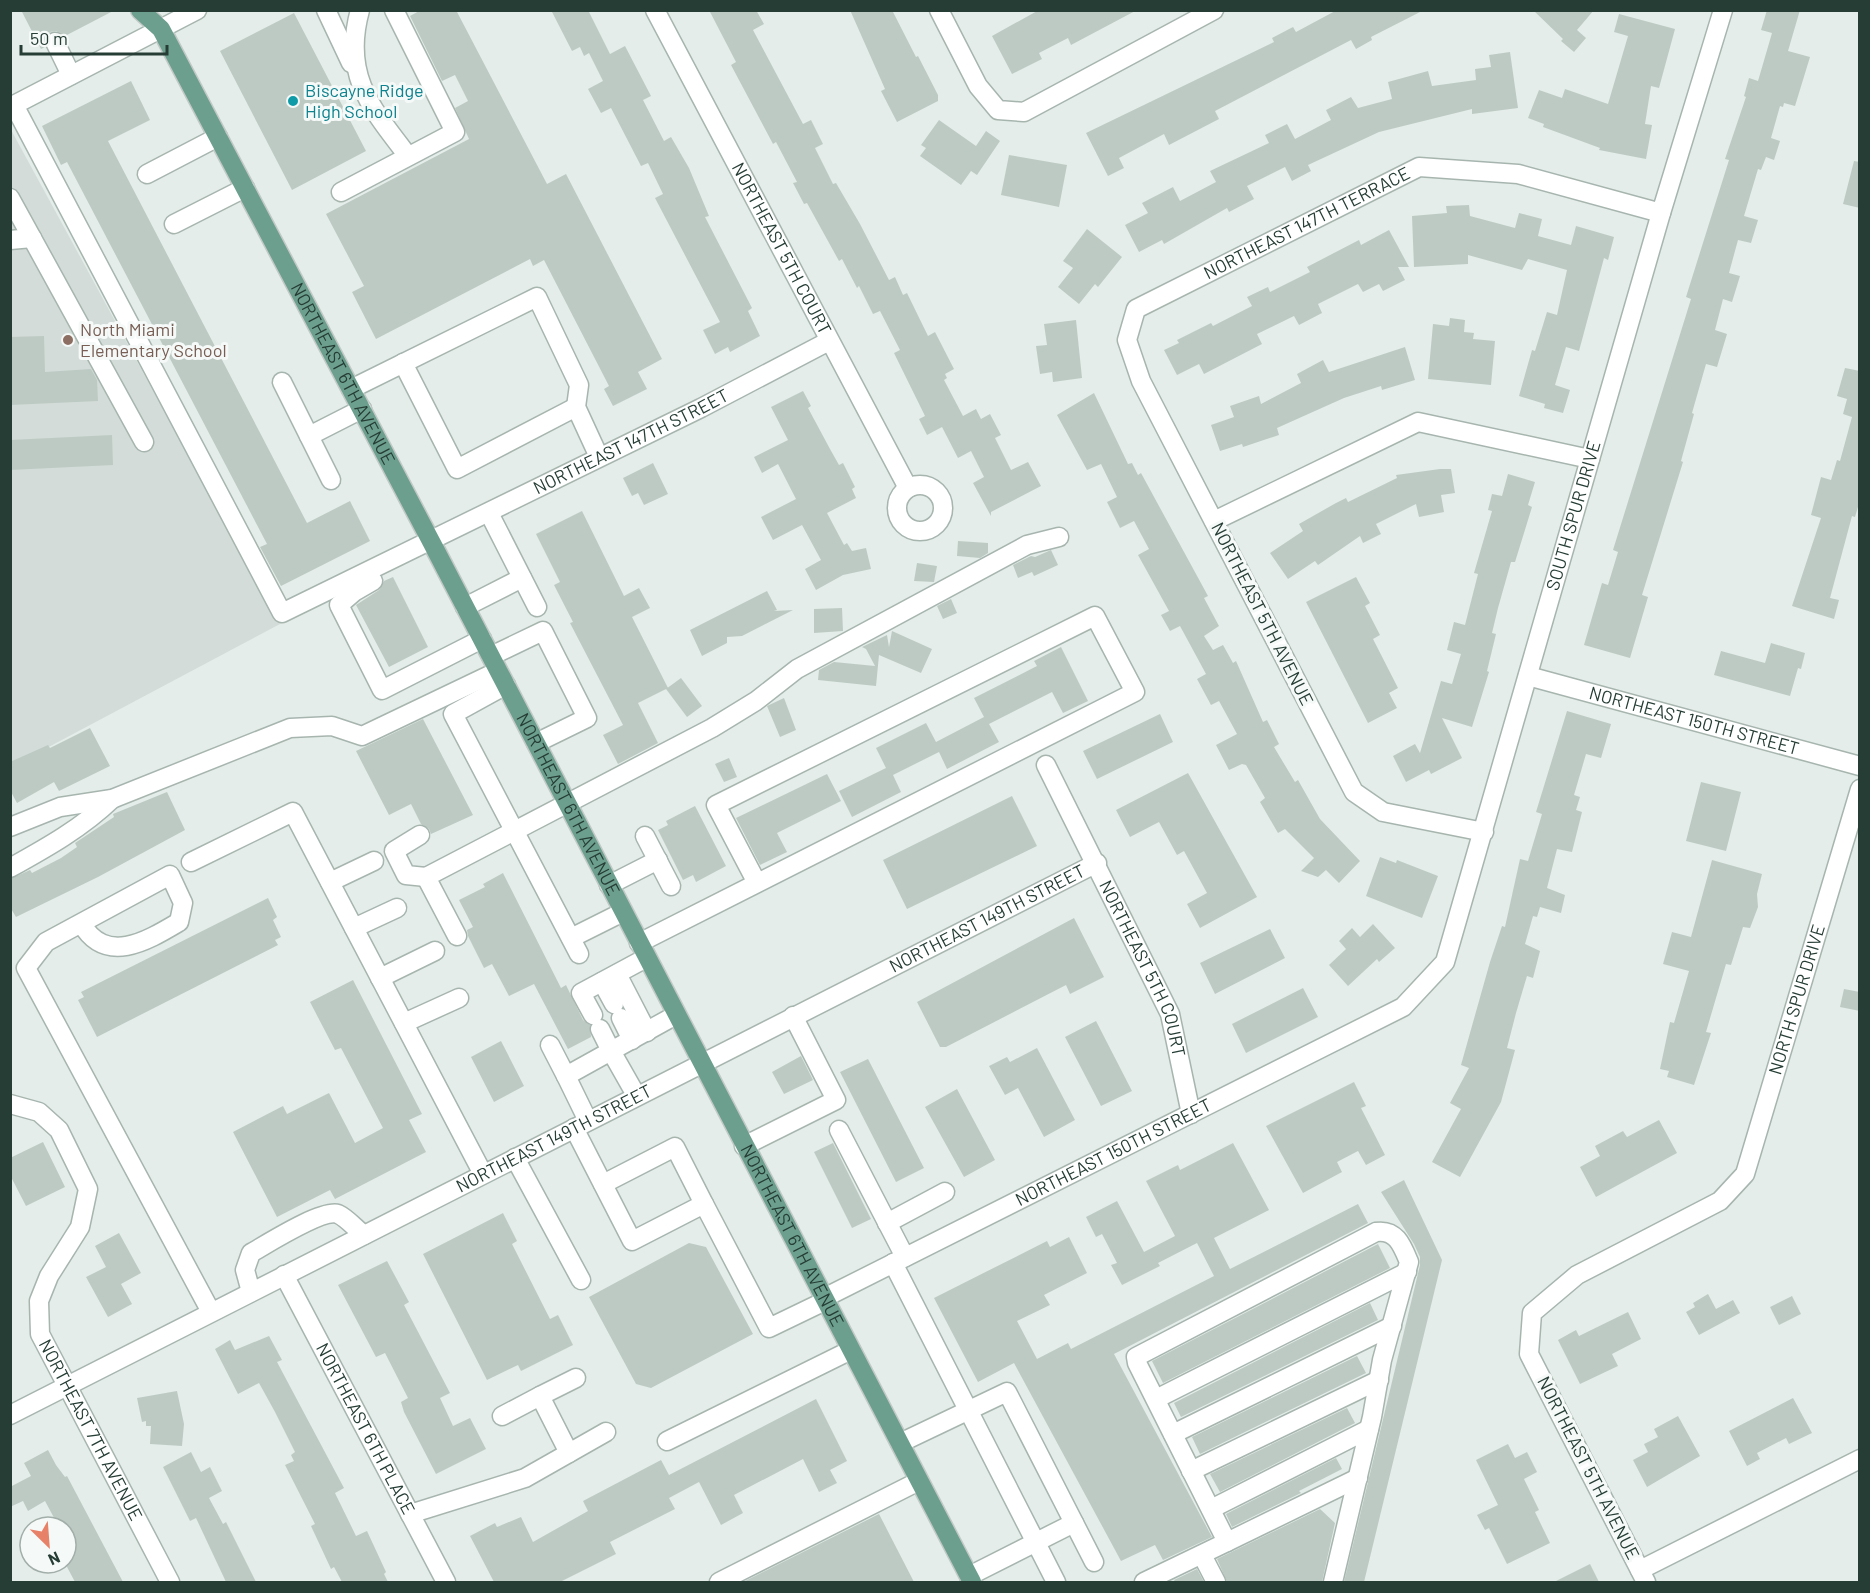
<svg xmlns="http://www.w3.org/2000/svg" width="1870" height="1593" viewBox="0 0 1870 1593" font-family="Barlow,sans-serif">
<rect width="100%" height="100%" fill="#e4ede9"/>
<path fill="#d3dcd8" d="M10 128 280 624 11 767Z"/>
<path fill="#bdcac4" d="M21 10H115L65 36 56 31 50 32 44 41 45 47 41 49Z
M421 10H456L547 184 566 174 662 359 638 372 647 389 613 406 604 389 609 386 544 260 533 266 530 259 376 339 352 292 364 286 326 214 469 139 455 108 468 101 455 75 442 81 410 16Z
M551 10H588L610 54 625 46 651 96 643 100 664 141 671 137 689 168 709 216 705 217 752 308 748 311 760 336 730 352 728 347 715 354 703 330 720 322 655 198 663 194 648 163 641 166 611 108 601 113 588 89 603 81 589 53 584 56 580 47 572 51Z
M709 10H756L764 24 753 30 803 124 811 120 823 144 815 148 833 184 836 183 860 224 889 280 895 277 903 295 907 293 928 336 935 332 954 369 945 374 947 378 944 380 963 416 976 409 981 419 990 414 1001 435 995 438 1011 470 1028 462 1041 486 991 512V516L973 483 984 477 971 451 958 458 942 427 927 435 919 419 925 416 894 353 900 350 880 311 873 314 859 286 857 288 842 259 839 261 807 203 804 204 793 183 797 182 776 142 773 144 731 65 736 62Z
M850 10H892L916 57 918 56 938 95V101L897 122 881 91 885 89Z
M1039 10H1137L1071 45 1068 38 1039 53 1042 59 1012 74 992 36Z
M1337 10H1424L1371 37 1372 40 1356 49 1351 40 1215 111 1219 119 1169 145 1164 134 1119 158 1124 168 1108 176 1086 133 1274 42 1272 38 1293 27 1296 32Z
M1533 10H1594L1577 30 1586 38 1574 52 1561 41 1563 39Z
M1767 10H1800L1788 51 1810 57 1795 106 1784 103 1783 107 1780 106 1771 138 1780 141 1774 160 1766 157 1761 170 1758 169 1744 216 1758 220 1751 243 1738 240 1729 273 1740 276 1732 302 1723 299 1715 330 1727 334 1717 367 1706 364 1692 413 1694 414 1681 461 1683 462 1642 595 1648 597 1630 658 1584 645 1602 583 1608 585 1618 552 1613 550 1691 299 1686 297 1729 160 1725 159 1746 97 1744 96 1749 78 1758 81 1772 33 1761 30Z
M294 13 366 151 292 190 220 51Z
M1619 14 1675 29 1659 88 1651 86 1645 124 1652 125 1646 159 1599 150 1600 148 1543 127 1544 124 1528 118 1539 90 1562 98 1565 89 1608 104 1628 36 1614 32Z
M1510 52 1518 108 1472 114V109L1379 132 1308 165 1311 171 1292 181 1285 167 1247 186 1254 199 1229 212 1227 208 1164 244 1162 240 1139 252 1125 225 1148 213 1142 203 1173 187 1180 201 1216 182 1210 171 1269 143 1265 135 1287 124 1295 139 1331 120 1326 110 1351 97 1358 108 1392 99 1388 82 1428 71 1432 86 1476 80 1475 69 1491 67 1489 55Z
M131 81 150 120 108 141 307 523 350 501 370 541 281 586 260 547 267 544 67 162 61 165 42 126Z
M939 120 976 146 986 131 1000 141 977 175 971 171 961 185 920 156 926 148 921 145Z
M1009 155 1067 165 1059 207 1001 195Z
M1854 161 1860 162V208L1843 204Z
M1469 205 1470 216 1515 228 1519 213 1542 219 1538 236 1571 245 1576 226 1614 237 1608 260 1604 258 1579 351 1566 347 1555 385 1570 390 1563 413 1544 408 1545 404 1519 396 1532 350 1535 351 1547 312 1557 315 1567 270 1528 259 1522 270 1468 255V264L1414 267 1412 216 1447 213 1446 206Z
M1087 229 1122 257 1098 287 1095 284 1079 304 1058 287 1073 268 1063 261Z
M1389 230 1409 267H1398L1405 280 1383 291 1379 284 1363 292 1358 284 1318 304 1322 313 1299 325 1294 316 1257 334 1262 344 1204 374 1199 364 1177 375 1164 350 1179 343 1177 340 1211 323 1213 326 1252 306 1247 297 1268 287 1270 292 1310 272 1307 267 1359 240 1361 245Z
M1450 318 1465 320 1464 332 1474 333 1473 339 1495 341 1491 385 1428 379 1433 324 1449 326Z
M1076 320 1082 378 1053 382 1052 372 1040 374 1036 346 1047 345 1044 324Z
M44 336 45 372 91 369 97 380 98 401 10 405V337Z
M1405 347 1415 380 1382 390 1381 386 1344 398 1277 428 1279 435 1243 447 1242 444 1220 451 1211 425 1234 417 1230 406 1259 396 1261 404 1301 383 1297 374 1323 360 1329 372Z
M1845 368 1860 371V500L1855 517 1852 516 1830 598 1839 600 1834 619 1792 606 1821 518 1811 515 1821 477 1831 480 1837 460 1840 461 1852 417 1843 414 1847 399 1837 396Z
M803 391 811 406 808 408 830 449 839 465 843 463 855 487 852 489 856 498 827 513 844 545 847 543 852 551 866 548 871 569 843 575 816 590 805 569 821 560 802 525 773 540 761 517 796 499 778 464 762 473 754 457 788 440 771 407Z
M1094 393 1128 464 1132 463 1138 475 1141 473 1208 596 1204 598 1219 626 1204 636 1213 650 1223 645 1233 663 1236 661 1263 722 1267 720 1279 744 1274 747 1295 782 1298 780 1320 819 1360 861 1339 883 1326 870 1318 877 1301 871 1314 858 1285 829 1278 833 1260 802 1265 798 1246 765 1242 764 1229 770 1216 745 1237 734 1219 701 1211 705 1197 679 1206 674 1180 626 1170 631 1161 615 1169 611 1138 555 1149 549 1134 521 1120 528 1107 502 1117 497 1101 464 1087 470 1057 415Z
M112 435 113 465 10 470V440Z
M653 463 668 494 644 505 638 493 632 496 623 478Z
M1440 469H1451L1455 493 1441 495 1444 512 1419 517 1416 504 1376 524 1381 534 1363 543 1360 536 1318 565 1315 561 1288 579 1270 553 1303 531 1299 524 1336 503 1346 498 1348 502 1397 478 1396 475Z
M1508 474 1535 482 1528 505 1532 507 1515 562H1511L1498 608 1492 633 1496 634 1487 671 1489 672 1472 727 1442 718 1462 758 1431 774 1429 770 1406 782 1393 756 1415 744 1420 753 1441 681 1452 684 1461 654 1447 650 1454 622 1465 625 1478 574 1474 573 1492 511 1488 510 1492 494 1502 496Z
M582 511 624 596 639 588 650 608 632 617 668 688 638 703 658 743 618 764 603 735 623 725 570 623 573 622 554 585 560 582 536 534Z
M958 541 988 543V553L980 558 957 556Z
M1051 550 1058 565 1034 576 1032 572 1018 578 1013 565 1031 556 1035 557Z
M917 563 937 566 934 582 914 581Z
M393 577 428 647 389 667 356 605 379 590 384 581Z
M1356 577 1370 603 1365 606 1380 635 1373 639 1398 688 1389 693 1397 708 1368 723 1306 602Z
M767 591 777 610 774 611 793 610 742 636 727 637V643L702 656 690 630Z
M951 599 957 613 943 619 937 606Z
M842 608 843 631 814 633V609Z
M892 631 932 649 921 673 879 655 876 686 818 680 819 670 834 662 875 666 866 649 862 647 887 635 889 647Z
M1771 643 1805 653 1801 669 1798 668 1790 696 1714 675 1721 651 1765 663Z
M1061 647 1088 701 1063 713 1052 692 989 724 999 742 947 769 939 752 893 775 901 792 852 817 839 791 886 768 876 748 926 723 936 742 984 717 974 698 1037 666 1034 661Z
M681 678 702 706 687 717 666 689Z
M784 698 796 730 780 737 767 706Z
M1567 711 1611 724 1601 758 1586 754 1574 795 1580 797 1576 810 1582 812 1572 852 1557 849 1547 888 1565 895 1561 913 1540 907 1537 917 1533 916 1525 944 1540 951 1533 978 1527 976 1516 1013 1507 1048 1515 1050 1501 1102 1460 1177 1432 1162 1461 1109 1450 1103 1469 1068 1461 1065 1490 962 1502 926 1505 927 1520 859 1528 861 1542 814 1536 812Z
M1160 714 1173 742 1097 779 1083 751Z
M423 719 473 815 431 834 429 829 421 824 411 804 389 815 356 751Z
M90 728 110 766 59 791 54 782 17 803 10 790V762L48 745 50 748Z
M729 758 737 777 724 782 715 764Z
M1188 773 1257 897 1200 928 1187 904 1207 893 1184 851 1177 855 1159 822 1130 837 1116 810Z
M827 774 841 801 777 833 787 852 760 865 736 818Z
M1701 782 1741 792 1726 851 1686 841Z
M167 792 185 830 98 877 16 917 10 907V879L30 870 32 873 61 858 77 847 75 843 114 817 113 814Z
M1012 796 1037 846 907 909 883 860Z
M695 806 726 866 696 882 693 875 683 880 658 830 668 825 666 821Z
M1380 857 1396 863 1397 860 1438 876 1422 918 1366 896Z
M1712 860 1762 874 1757 894 1758 907 1750 928 1743 927 1731 965 1726 964 1706 1032 1711 1033 1694 1085 1667 1077 1669 1071 1660 1069 1670 1022 1674 1023 1689 971 1663 964 1672 932 1691 937Z
M503 873 561 988 566 985 583 1020 590 1025 591 1037 568 1049 534 984 509 996 492 964 484 968 468 936 467 930 473 927 459 900 485 887 483 884Z
M268 898 277 917 273 920 281 937 275 940 278 945 97 1037 78 1000 84 997 81 992Z
M1074 918 1104 977 1070 994 1066 985 946 1047H940L917 1002Z
M1373 924 1395 948 1379 962 1377 959 1348 986 1329 965 1346 949 1339 941 1352 928 1360 937Z
M1270 929 1285 958 1215 994 1200 963Z
M353 980 422 1114 409 1120 426 1152 335 1199 330 1190 277 1217 233 1132 283 1106 287 1114 329 1093 355 1143 383 1128 341 1048 335 1050 310 1002Z
M1303 988 1318 1017 1246 1053 1232 1024Z
M1844 989 1860 992V1011L1840 1007Z
M1096 1021 1132 1091 1101 1106 1065 1037Z
M501 1041 524 1086 494 1102 471 1057Z
M1037 1048 1075 1120 1044 1137 1018 1088 1005 1095 989 1066 1007 1057 1010 1062Z
M801 1056 813 1080 784 1094 772 1072Z
M868 1059 924 1168 896 1182 840 1072Z
M1354 1082 1366 1106 1361 1108 1385 1155 1366 1165 1358 1151 1337 1162 1342 1172 1303 1193 1266 1126Z
M957 1089 995 1160 964 1177 925 1107Z
M1659 1120 1677 1153 1596 1197 1580 1167 1600 1156 1595 1146 1623 1131 1627 1137Z
M43 1142 65 1187 26 1206 10 1175V1158Z
M833 1143 871 1219 852 1228 814 1152Z
M1233 1143 1269 1210 1214 1238 1230 1269 1358 1204 1368 1223 1114 1354 1212 1537 1163 1560 1155 1545 1121 1561 1014 1363 978 1382 934 1298 1047 1241 1050 1247 1069 1237 1087 1273 1044 1295 1050 1305 1017 1321 1037 1359 1068 1343 1071 1349 1214 1276 1197 1243 1158 1263 1160 1266 1122 1285 1111 1265 1117 1263 1102 1234 1096 1237 1086 1217 1117 1201 1144 1252 1175 1236 1146 1181 1178 1165 1180 1170Z
M1404 1180 1442 1260 1364 1582H1344L1420 1265V1257L1414 1244 1381 1192Z
M503 1213 517 1241 512 1244 550 1319 558 1315 573 1345 521 1371 518 1365 487 1380 423 1254Z
M119 1233 141 1273 121 1284 132 1304 108 1317 86 1277 106 1267 95 1246Z
M689 1243 706 1247 753 1334 651 1388 636 1384 589 1297Z
M1378 1244 1390 1268 1163 1383 1152 1361Z
M387 1261 409 1302 404 1305 450 1393 440 1398 453 1426 470 1418 486 1449 436 1474 404 1412 401 1402 408 1398 385 1353 376 1357 338 1285Z
M1708 1294 1716 1309 1733 1300 1740 1313 1699 1335 1686 1312 1695 1307 1693 1303Z
M1792 1296 1801 1314 1779 1325 1770 1307Z
M1370 1303 1378 1320 1181 1417 1174 1403Z
M1628 1312 1641 1339 1612 1354 1618 1366 1580 1384 1558 1340 1576 1330 1579 1336Z
M269 1336 282 1360 277 1362 344 1488 335 1493 356 1536 367 1531 386 1572 384 1574 388 1582H342L334 1567 331 1569 311 1526 315 1524 285 1465 294 1461 291 1455 295 1452 275 1412 259 1383 238 1394 215 1349 230 1340 235 1350Z
M1357 1356 1366 1373 1200 1454 1192 1437Z
M177 1391 184 1424 182 1446 150 1444 151 1426H146V1421L142 1422 137 1398Z
M1793 1398 1812 1433 1789 1444 1786 1438 1757 1453 1760 1459 1747 1466 1729 1431Z
M816 1399 847 1461 830 1470 837 1483 819 1492 803 1459 734 1495 743 1513 721 1525 699 1482 669 1498 675 1509 610 1542 616 1554 560 1582H494L470 1536 495 1523 497 1527 521 1517 533 1542 588 1511 583 1501 661 1460 669 1475Z
M1347 1408 1355 1423 1220 1492 1210 1474Z
M1678 1416 1700 1456 1647 1487 1633 1460 1648 1452 1644 1444 1658 1437 1654 1429Z
M1508 1444 1515 1458 1527 1452 1537 1472 1524 1479 1539 1510 1535 1512 1550 1543 1507 1564 1489 1528 1485 1530 1477 1515 1498 1505 1476 1460Z
M48 1450 56 1465 65 1477 67 1476 123 1582H75L66 1565V1527H59L45 1501 28 1511 23 1501 10 1507V1487L31 1476 24 1463Z
M191 1452 201 1472 210 1467 222 1491 209 1498 223 1524 226 1522 256 1582H226L196 1518 190 1521 163 1467Z
M1336 1458 1342 1469 1299 1491 1301 1493 1232 1527 1226 1514Z
M1320 1509 1335 1523 1322 1582H1227L1217 1559Z
M879 1514 914 1582H743Z
M1590 1564 1599 1582H1554Z
M1197 1569 1204 1582H1175L1174 1580Z"/>
<g fill="none" stroke-linecap="round" stroke-linejoin="round">
<defs>
<g id="minor">
<path d="M326 10 351 63"/>
<path d="M360 10C342 75 371 108 408 156"/>
<path id="s1" d="M655 10 908 488"/>
<path d="M939 10 978 86 998 110 1024 112 1214 10"/>
<path d="M55 42 71 75"/>
<path id="s2" d="M14 105 282 613 701 408 829 341"/>
<path d="M10 107 197 10"/>
<path d="M147 174 218 137"/>
<path d="M341 192 455 132 394 10"/>
<path d="M10 198 144 442"/>
<path d="M174 224 245 188"/>
<path d="M10 240 32 238"/>
<path d="M403 363 457 469 576 407"/>
<path d="M282 382 331 480"/>
<path d="M351 389 537 297 579 385 576 407 599 457"/>
<path d="M309 436 362 409"/>
<circle cx="920" cy="508" r="23"/>
<path d="M489 513 537 607"/>
<path d="M1214 521 1418 422 1590 459"/>
<path d="M373 581 354 592 339 605 382 690 482 639"/>
<path d="M465 607 522 578"/>
<path d="M491 656 543 631 587 718 536 743"/>
<path id="s3" d="M1528 676 1860 766"/>
<path d="M506 685 453 714 579 954"/>
<path id="s4" d="M1046 765 1170 1014 1191 1114"/>
<path d="M10 827 60 807 112 799 290 728 332 726 362 736 498 671"/>
<path id="s5" d="M1484 832 1383 812 1354 792 1141 381 1127 340 1136 309 1419 167 1518 174 1661 213"/>
<path d="M420 835 394 851 406 875 426 877"/>
<path d="M645 836 671 886"/>
<path d="M191 862 293 812 483 1174"/>
<path d="M10 868C46 848 82 828 112 799"/>
<path d="M330 882 374 861"/>
<path d="M609 885 658 860"/>
<path d="M81 923C106 966 147 941 179 922L183 903 170 875 46 942 26 968 211 1312"/>
<path d="M354 928 397 908"/>
<path d="M457 936 426 877 712 728 756 701 797 669 1027 545 1059 537"/>
<path d="M571 938 623 912"/>
<path d="M639 943 1135 692 1095 616 716 805 757 883"/>
<path d="M617 974 647 1032"/>
<path d="M380 978 435 951"/>
<path d="M602 982 614 1004"/>
<path d="M593 1015 581 993 646 958"/>
<path d="M621 1018 632 1040"/>
<path d="M404 1023 459 998"/>
<path d="M600 1029 611 1051 676 1015"/>
<path d="M550 1045 566 1076"/>
<path id="s6" d="M10 1104 39 1112 59 1130 88 1189 80 1227 49 1276 39 1301 40 1334 170 1582"/>
<path d="M588 1121 566 1076 611 1051 636 1095"/>
<path d="M574 1128 632 1241 704 1204 769 1328 825 1301"/>
<path d="M839 1130 905 1257"/>
<path d="M744 1146 836 1100 793 1016"/>
<path d="M515 1158 581 1280"/>
<path d="M603 1184 675 1147 704 1204"/>
<path d="M887 1223 945 1192"/>
<path d="M893 1263 1056 1582"/>
<path id="s7" d="M284 1275 446 1582"/>
<path d="M251 1292 245 1270 251 1253C267 1244 322 1209 338 1214 347 1218 356 1229 364 1235"/>
<path id="s8" d="M824 1298 1403 1007 1445 962 1661 213 1723 10"/>
<path d="M540 1396 576 1378"/>
<path d="M1156 1399 1407 1272"/>
<path id="s9" d="M10 1415 1097 863"/>
<path d="M502 1416 540 1396 569 1453"/>
<path d="M1173 1434 1392 1326"/>
<path d="M667 1441 851 1350"/>
<path d="M900 1443 1007 1392 1094 1562"/>
<path d="M1191 1471 1379 1380"/>
<path d="M1211 1509 1369 1429"/>
<path d="M410 1514 525 1478 606 1432"/>
<path d="M1227 1542 1358 1478"/>
<path d="M1202 1555 1216 1582"/>
<path d="M1640 1570 1860 1459"/>
<path d="M969 1576 1074 1523"/>
<path d="M719 1582 919 1481"/>
<path d="M1144 1582 1227 1542 1137 1363 1136 1357 1376 1232C1396 1229 1402 1245 1409 1262L1382 1360 1372 1417 1333 1582"/>
<path id="s10" d="M1646 1582 1529 1354 1532 1313 1577 1275 1720 1201 1745 1174 1860 789"/>
</g>
<g id="major">
<path id="s11" d="M140 10 161 29 434 547 972 1582"/>
</g>
</defs>
<use href="#minor" stroke="#a7b5af" stroke-width="21"/>
<use href="#major" stroke="#c2c9c6" stroke-width="21"/>
<use href="#minor" stroke="#fff" stroke-width="18"/>
<use href="#major" stroke="#6d9f8f" stroke-width="18"/>
</g>
<circle fill="#0f9aa8" stroke="#f5f9f7" stroke-width="2" cx="293" cy="101" r="6"/>
<circle fill="#8d6e63" stroke="#f5f9f7" stroke-width="2" cx="68" cy="340" r="6"/>
<g text-anchor="middle" stroke-width="6" stroke-linejoin="round" paint-order="stroke">
<g font-size="18" fill="#0d838f" stroke="#f5f9f7" text-anchor="start">
<text x="305" y="97">Biscayne Ridge<tspan x="305" dy="21">High School</tspan></text>
</g>
<g font-size="18" fill="#253d35" stroke="#f5f9f7">
<text dy="6" stroke="none"><textPath href="#s5" startOffset="868">NORTHEAST 147TH TERRACE</textPath></text>
<text dy="6" stroke="none"><textPath href="#s1" startOffset="270">NORTHEAST 5TH COURT</textPath></text>
<text dy="6" stroke="none"><textPath href="#s11" startOffset="418">NORTHEAST 6TH AVENUE</textPath></text>
<text dy="6" stroke="none"><textPath href="#s2" startOffset="963">NORTHEAST 147TH STREET</textPath></text>
<text dy="6" stroke="none"><textPath href="#s8" startOffset="1174">SOUTH SPUR DRIVE</textPath></text>
<text transform="translate(1262 614) rotate(63)" y="6">NORTHEAST 5TH AVENUE</text>
<text dy="6" stroke="none"><textPath href="#s3" startOffset="172">NORTHEAST 150TH STREET</textPath></text>
<text dy="6" stroke="none"><textPath href="#s11" startOffset="904">NORTHEAST 6TH AVENUE</textPath></text>
<text dy="6" stroke="none"><textPath href="#s9" startOffset="1096">NORTHEAST 149TH STREET</textPath></text>
<text dy="6" stroke="none"><textPath href="#s4" startOffset="226">NORTHEAST 5TH COURT</textPath></text>
<text dy="6" stroke="none"><textPath href="#s10" startOffset="736">NORTH SPUR DRIVE</textPath></text>
<text dy="6" stroke="none"><textPath href="#s9" startOffset="610">NORTHEAST 149TH STREET</textPath></text>
<text dy="6" stroke="none"><textPath href="#s8" startOffset="324">NORTHEAST 150TH STREET</textPath></text>
<text dy="6" stroke="none"><textPath href="#s11" startOffset="1390">NORTHEAST 6TH AVENUE</textPath></text>
<text dy="6" stroke="none"><textPath href="#s7" startOffset="174">NORTHEAST 6TH PLACE</textPath></text>
<text dy="6" stroke="none"><textPath href="#s6" startOffset="388">NORTHEAST 7TH AVENUE</textPath></text>
<text transform="translate(1588 1468) rotate(63)" y="6">NORTHEAST 5TH AVENUE</text>
</g>
<g font-size="18" fill="#785e54" stroke="#f5f9f7" text-anchor="start">
<text x="80" y="336">North Miami<tspan x="80" dy="21">Elementary School</tspan></text>
</g>
</g>
<rect width="1870" height="1593" fill="none" stroke="#253d35" stroke-width="24"/>
<g transform="translate(48 1545) rotate(155)"><circle r="28" fill="#f5f9f7" stroke="#a2aea9" stroke-width="1.5"/>
<path d="M0-4.5L10 22L0 15L-10 22Z" fill="#e78168"/>
<text y="-9" font-size="16" font-weight="bold" text-anchor="middle" fill="#253d35">N</text>
</g>
<path d="M21 45v9h146v-9" fill="none" stroke="#253d35" stroke-width="3"/>
<text x="30" y="45" font-size="18" fill="#253d35" stroke="#f5f9f7" stroke-width="4.5" paint-order="stroke">50 m</text>
</svg>
